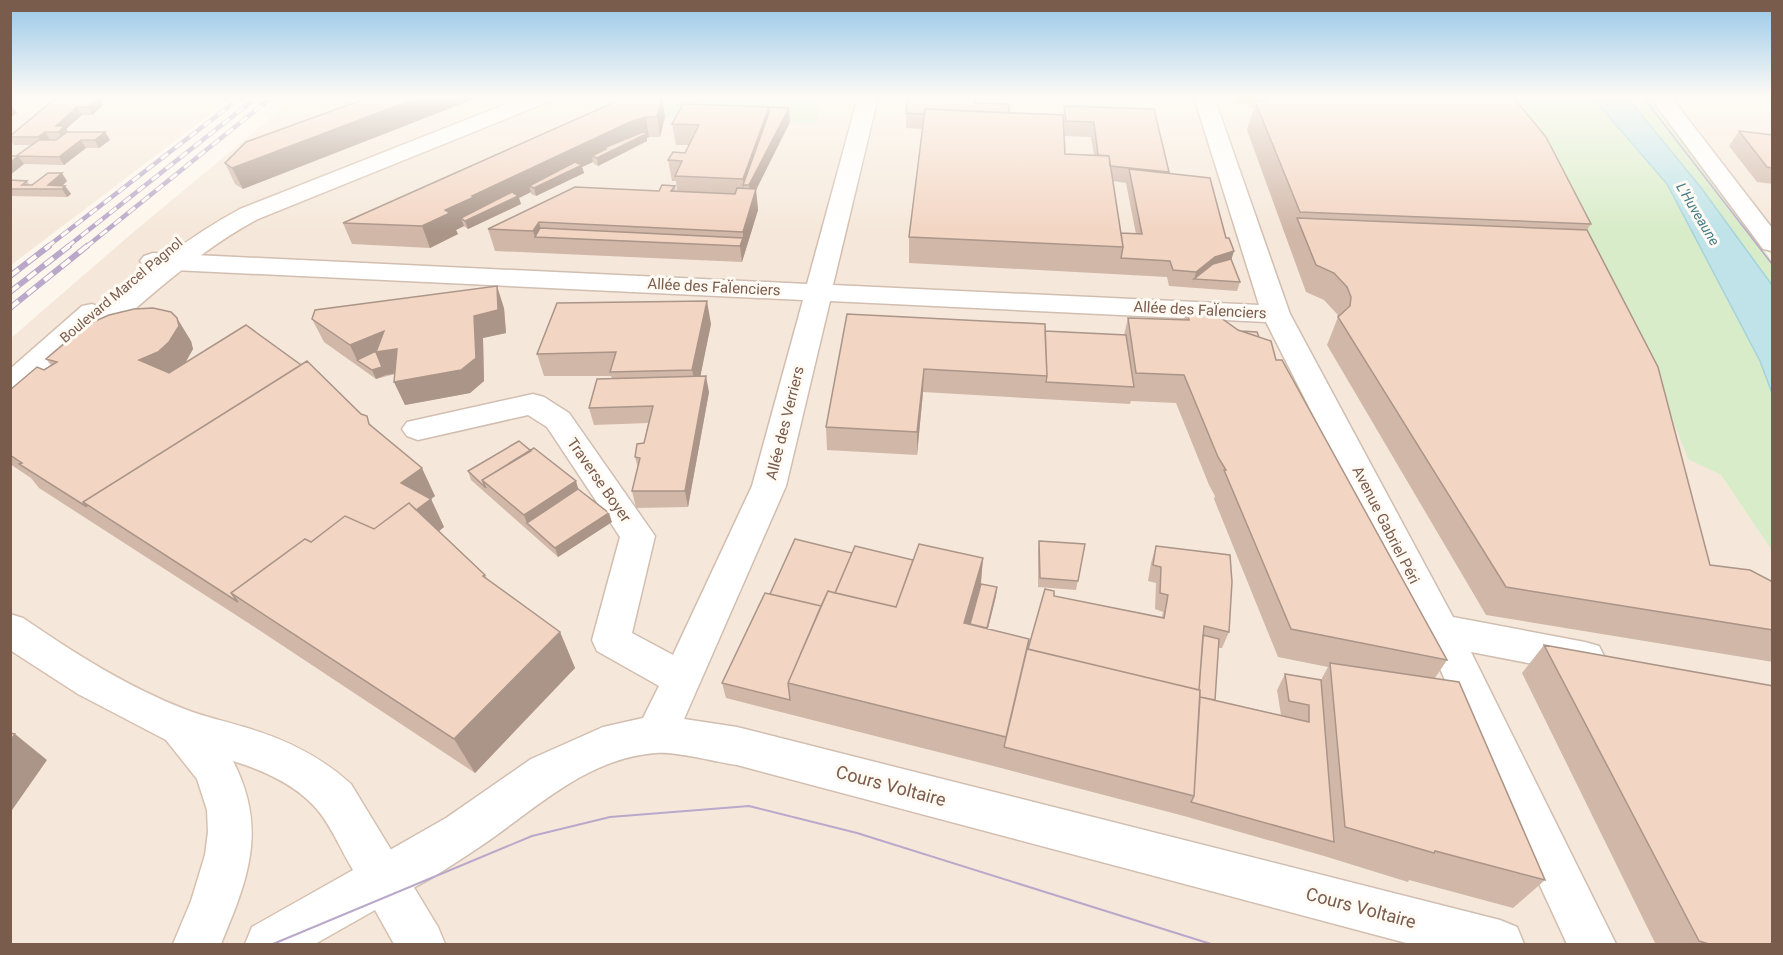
<svg xmlns="http://www.w3.org/2000/svg" width="1783" height="955" viewBox="0 0 1783 955" font-family="Roboto,sans-serif">
<rect width="100%" height="100%" fill="#fdf6ec"/>
<path fill="#f5e8da" d="M11 97H233L11 265Z
M296 97H1499L1640 335 1688 458 1721 475 1772 551V944H11L10 339 130 235Z
M1648 97H1756L1772 101V257L1730 197Z"/>
<path fill="#d8ecc9" d="M662 97H823L815 123 622 115Z
M1499 97H1647L1725 196 1772 261V551L1721 475 1688 459 1637 327Z"/>
<path fill="#bfe3e8" stroke="#a5d3da" stroke-width="1.5" d="M1592 97H1627L1702 189 1772 285V393L1760 361 1667 184Z"/>
<g fill="none" stroke-linecap="round" stroke-linejoin="round">
<defs>
<path id="minor" d="M858 97H878L833 285 1259 305 1194 97H1214L1290 314 1453 617 1585 642 1599 646 1605 658 1599 670 1585 674 1471 652 1616 944H1567L1422 630 1266 322 830 301 786 486 684 719 737 727 1500 920 1517 927 1524 944H1410L737 765C716 762 675 751 656 753 585 758 534 811 478 848 448 868 416 889 383 902L367 895 360 879 367 863 446 818 531 759 603 727 643 718 659 686 597 651 592 640 620 537 547 427 528 415 418 440 407 436 402 429 407 422 533 394 544 397 569 413 655 536 632 633 673 655 752 486 803 300 153 269 144 266 140 261 144 256 153 253 807 284Z"/>
<path id="tertiary" d="M1650 97H1671L1772 228V251L1763 249Z"/>
<path id="secondary" d="M524 97H553L550 101 258 219C195 253 144 301 91 348L81 351 70 347 21 392 10 394V369L82 306 92 304 103 308C146 270 190 236 240 209Z
M10 614 23 618C74 653 129 688 187 710 205 717 225 721 244 727 285 739 320 756 351 784L438 927 445 944H394L375 910 315 944H245L252 927 353 870C342 852 333 830 320 813 299 786 265 771 233 761 268 829 248 879 221 944H173L191 901 205 855 208 832 207 810 197 779 166 740 78 694 10 650Z"/>
</defs>
<use href="#minor" stroke="#d1beb0" stroke-width="3"/>
<use href="#tertiary" stroke="#d1beb0" stroke-width="3"/>
<use href="#secondary" stroke="#d6c0b0" stroke-width="3"/>
<use href="#minor" fill="#fff" fill-rule="evenodd"/>
<use href="#tertiary" fill="#fff" fill-rule="evenodd"/>
<use href="#secondary" fill="#fff" fill-rule="evenodd"/>
<path stroke="#b9a8c9" stroke-width="1.5" d="M1643 97 1772 264"/>
<path stroke="#b9a8c9" stroke-width="2" d="M273 944 532 836 610 817 749 806 857 833 1211 944"/>
<defs>
<path id="rail-far1" d="M47 247 241 97
M67 247 257 97
M86 247 272 97"/>
<path id="rail" d="M10 276 49 246
M10 292 69 246
M10 308 87 246"/>
</defs>
<use href="#rail-far1" stroke="#b9a8c9" stroke-width="4.5"/>
<use href="#rail" stroke="#b9a8c9" stroke-width="6"/>
<use href="#rail-far1" stroke="#fffaf3" stroke-width="3" stroke-dasharray="9" stroke-linecap="butt"/>
<use href="#rail" stroke="#fffaf3" stroke-width="4" stroke-dasharray="11" stroke-linecap="butt"/>
</g>
<path fill="#d1b7a8" fill-rule="evenodd" d="M57 97 100 98 103 105 92 115H82L66 129 68 132H105L110 140 99 148H86L64 165 24 164 10 175V156H16L32 145H14L10 139V136Z
M370 97 243 189 235 184 225 163Z
M626 97 665 117 660 137H649L647 138V141L598 166 594 164 593 162 582 167 584 173 536 196 531 194V192L519 198 521 204 468 229 464 226 456 230 458 234 430 248 352 244 343 223Z
M1060 97H1147L1146 101Z
M1236 97H1513L1591 224 1587 230 1710 565 1773 582V662L1486 615 1327 345 1338 317 1337 314 1324 300 1306 292 1247 130 1254 108 1250 107 1249 104H1238Z
M975 103 1009 113 1063 117 1064 106 1154 109 1169 174 1226 238 1234 251 1231 259 1240 282 1237 291 1169 286 1167 277 909 263V237L922 129 906 128V113ZM1064 136 1091 137 1094 155 1065 154ZM1113 181 1126 183 1136 234 1121 233Z
M790 122 756 190 758 210 742 262 495 251 488 229 659 191 675 186 676 192H677L676 181H672L668 160 685 153 689 145H676L672 124Z
M1739 131 1773 135V184L1757 182 1729 146Z
M10 180 27 181 30 185 67 181 62 186H65L71 194 67 197 10 196Z
M504 308 506 333 483 338 484 381 470 393 405 405 394 382 395 374 376 379 324 342 312 319Z
M1187 308 1238 330 1259 337 1276 360 1447 660 1435 678 1545 880 1513 908 1409 880 1408 882 1324 856 1184 816 1001 768 726 698 722 683 770 594 852 553 913 560 983 558 981 584 997 587 996 596 988 629 1028 649 1054 596 1162 617 1163 612 1155 609 1156 583 1148 581 1151 563 1156 546 1229 632 1222 648H1218L1215 700 1281 715 1277 690 1285 674 1321 680 1328 667 1278 657 1214 499 1215 496 1209 485 1176 403 1131 401 1130 404 923 392 917 455 827 450 826 427 847 314 1045 331 1124 335 1128 318 1184 320Z
M711 324 700 376 709 392 688 507 636 508 632 491 638 468 635 457 644 443 648 423 594 425 589 408 612 379 611 376H544L537 354Z
M191 341 193 349 185 363 371 426 435 496 431 499 444 527 439 531 485 575 487 579 560 632 575 668 475 773 259 630 39 488 31 478 10 464V390L51 365 46 359Z
M531 451 578 489 612 522 558 557 471 480 468 471Z
M1039 541 1085 544 1076 590 1038 587V550Z
M1544 645 1773 945H1656L1522 673Z"/>
<path fill="#aa9588" d="M88 97H101L100 98 103 105 92 115 88 107Z
M420 97H479L243 189 232 168Z
M662 97 665 117 660 137 657 117Z
M12 106 17 113 10 118V107Z
M77 107 82 115 66 129 70 134 63 139 58 132 56 126Z
M769 107 789 108 790 122 756 190 758 210 742 262 740 246 743 238V232L751 200 749 185H743L745 200 743 179Z
M646 117 649 137 647 138V141L598 166 597 158 592 156 593 162 582 167 584 173 536 196 534 188 529 186 531 192 519 198 521 204 468 229 465 221 461 218 464 226 456 230 458 234 430 248 422 226 445 210 472 196 630 122Z
M45 132 50 140 43 145 38 137Z
M105 132 110 140 99 148 95 140Z
M81 140 86 148 64 165 59 157Z
M18 156 24 164 10 175V163Z
M62 173 67 181 59 189 48 185Z
M65 186 71 194 67 197 62 189Z
M539 222 543 237H535L533 231Z
M1234 251 1229 267 1194 279 1192 288 1196 272 1215 257Z
M497 286 504 308 506 333 483 338 484 381 470 393 405 405 394 382 474 316Z
M707 301 711 324 697 393 692 370Z
M177 318 191 341 193 349 184 365 174 375 139 360Z
M384 331 397 349 407 372 386 375 376 379 372 370 357 360 350 345Z
M924 369 923 392 917 455V432Z
M706 376 709 392 688 507 685 491Z
M422 468 435 496 431 499 444 527 395 567 401 483Z
M576 481 581 498 527 523 530 532 524 515Z
M609 513 612 522 558 557 555 548Z
M983 558 980 592 961 656 964 623Z
M997 587 996 596 986 636 987 628Z
M560 632 575 668 475 773 454 739Z
M15 734 47 760 10 813V741Z"/>
<path fill="#f3d5c3" stroke="#aa9588" stroke-width="1.5" d="M57 97H99L88 107H77L56 126H65L58 132H45L38 137H10V136Z
M370 97H420L232 168 225 163 246 142Z
M626 97H662L657 117H646L630 122 472 196 474 197 445 210 450 213 422 226 343 223Z
M908 97H975V103L1009 104V113L925 109 924 114 906 113Z
M1280 97H1513L1546 137 1591 224 1300 212 1255 101H1267L1265 98H1280Z
M683 104 769 107 743 179 675 176 682 161 668 160 673 152 685 153 699 125 672 124Z
M1064 106 1154 109 1169 172 1110 166 1109 156 1098 155 1094 122 1066 121Z
M769 107 789 108 749 185H743L769 113Z
M925 109 1063 115 1065 154 1109 156 1123 247 909 237Z
M645 131 646 134 597 158 592 156 606 149 604 148Z
M1739 131 1773 135V168L1767 167Z
M67 132H105L95 140H81L59 157 18 156 10 163V156H16L39 140H56Z
M575 162 582 165 534 188 529 186Z
M1129 169 1210 178 1226 238H1229L1234 251 1215 257 1196 272 1173 270 1170 261 1121 258 1123 247 1121 233 1142 234Z
M48 173H62L48 185 65 186 62 189H10V180L27 181 22 185H32Z
M662 185 675 186 671 191 735 194 737 188 756 189 743 232 539 222 533 231 488 229 575 187 659 191Z
M512 192 518 196 465 221 461 218Z
M1297 218 1587 230 1658 367 1710 565 1750 570 1773 582V630L1506 587 1338 317 1350 306 1351 297 1347 287 1334 273 1316 265Z
M540 228 743 238 740 246 535 237Z
M1231 259 1240 282 1194 279 1213 264Z
M497 286 498 310 474 316 476 358 461 370 394 382 397 349 376 352 384 331 350 345 312 319 315 310Z
M707 301 692 370 610 372 616 352 537 354 557 303Z
M153 308 171 312 177 318 179 326 169 342 158 352 139 360 169 373 246 325 301 365 83 502 87 507 19 464 22 463 10 455V390L37 367 44 370 57 362 46 359 86 325 109 315 134 309Z
M1187 308 1210 310 1238 330 1271 341 1276 360H1282L1447 660 1291 629 1224 470H1226L1218 457 1184 375 1136 373 1128 318 1189 320Z
M847 314 1045 324 1047 376 924 369 917 432 826 427Z
M1045 331 1126 335 1134 387 1046 382 1047 376Z
M1241 331 1257 332 1259 337Z
M376 351V352L382 367 372 370 357 360Z
M307 361 361 414 367 416 369 424 422 468 401 483 431 499 416 510 409 503 374 529 345 516 311 542 305 539 231 593 238 602 83 502Z
M706 376 685 491H632L640 458 635 457 637 444 644 443 653 406 589 408 597 379Z
M519 441 531 451 482 480 486 488 468 471Z
M534 448 576 481 524 515 482 480Z
M578 489 609 513 555 548 527 523Z
M409 503 485 575 483 576 560 632 454 739 231 593 305 539 311 542 345 516 374 529Z
M795 539 852 553 835 593 828 591 821 606 770 594Z
M1039 541 1085 544 1078 581 1040 578Z
M919 544 983 558 964 623 1029 639 1006 737 788 683 828 591 896 607Z
M855 546 913 560 896 607 835 593Z
M1156 546 1230 555 1232 582 1229 632 1204 626 1199 690 1028 649 1045 589 1054 591V596L1164 618 1168 595 1160 593 1161 567 1153 565Z
M981 584 997 587 987 628 970 624Z
M765 593 821 606 788 683 790 700 722 683Z
M1203 635 1219 639 1215 700 1200 697V690H1199Z
M1544 645 1773 686V945H1712L1699 941Z
M1027 649 1200 690 1194 796 1004 747Z
M1330 663 1459 682 1545 880 1435 851 1434 853 1345 827Z
M1285 674 1321 680 1334 842 1191 802 1194 796 1200 697 1309 722V705L1289 701Z
M10 733 15 734 10 741Z"/>
<linearGradient id="sky" x2="0" y2="1"><stop stop-color="#97c7e8"/><stop offset="0.42" stop-color="#fefbf6"/><stop offset="1" stop-color="#fefbf6" stop-opacity="0"/></linearGradient>
<rect width="1783" height="231" fill="url(#sky)"/>
<g text-anchor="middle" stroke-width="6" stroke-linejoin="round" paint-order="stroke">
<g font-size="14" font-style="italic" fill="#437c86" stroke="#fffaf3">
<text transform="translate(1698 214) rotate(59)" y="5">L'Huveaune</text>
</g>
<g font-size="14" fill="#7a5c4d" stroke="#fffaf3">
<text transform="translate(121 290) rotate(-40)" y="5">Boulevard Marcel Pagnol</text>
</g>
<g font-size="15" fill="#7a5c4d" stroke="#fffaf3">
<text transform="translate(714 287) rotate(3)" y="5">Allée des FaÏenciers</text>
<text transform="translate(1200 310) rotate(3)" y="5">Allée des FaÏenciers</text>
<text transform="translate(785 423) rotate(-76)" y="5">Allée des Verriers</text>
<text transform="translate(599 480) rotate(55)" y="5">Traverse Boyer</text>
<text transform="translate(1386 525) rotate(63)" y="5">Avenue Gabriel Péri</text>
</g>
<g font-size="18" fill="#7a5c4d" stroke="#fffaf3">
<text transform="translate(891 786) rotate(15)" y="6">Cours Voltaire</text>
<text transform="translate(1361 908) rotate(15)" y="6">Cours Voltaire</text>
</g>
</g>
<rect width="1783" height="955" fill="none" stroke="#7a5c4d" stroke-width="24"/>
</svg>
